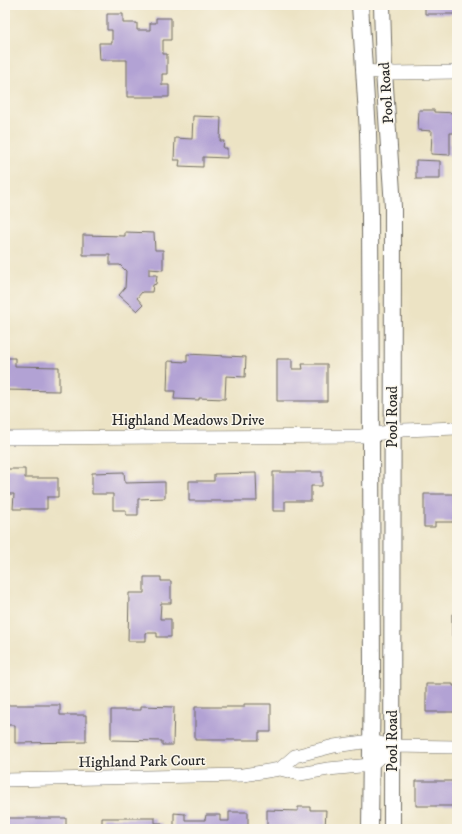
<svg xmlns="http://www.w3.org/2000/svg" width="462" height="834" viewBox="0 0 462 834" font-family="'IM FELL DW Pica',serif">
<rect width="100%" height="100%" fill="#fbf7ec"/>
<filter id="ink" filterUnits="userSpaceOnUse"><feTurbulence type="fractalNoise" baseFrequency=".025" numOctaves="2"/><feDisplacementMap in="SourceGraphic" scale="8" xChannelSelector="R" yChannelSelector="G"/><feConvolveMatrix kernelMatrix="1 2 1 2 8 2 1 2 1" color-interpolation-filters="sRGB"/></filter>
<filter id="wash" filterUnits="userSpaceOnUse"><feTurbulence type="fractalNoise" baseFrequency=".012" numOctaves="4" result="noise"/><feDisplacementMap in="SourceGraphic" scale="16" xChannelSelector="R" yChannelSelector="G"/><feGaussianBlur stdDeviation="0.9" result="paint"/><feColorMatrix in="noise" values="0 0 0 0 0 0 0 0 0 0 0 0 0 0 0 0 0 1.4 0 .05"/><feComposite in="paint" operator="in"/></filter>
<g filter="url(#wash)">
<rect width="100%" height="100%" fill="#ece3c4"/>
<g id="blocks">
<path fill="#b2a2d4" d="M425 5H457V14H425Z
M107 14H123V23H137V30H150V23H156V18H171V40H163V54H167V74H162V85H169V97H127V60H100L99 43H112V30H107Z
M419 110H434V112L457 113V133H450V155L431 154 432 131 418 130Z
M193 116 221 117 220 141H224L223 148H227V158L203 157V167L179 166 180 160H174L175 138 192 139Z
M416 160 440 161V179H416Z
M125 232 154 233 155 250H163V270L149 269V275H157L156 284 153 285 152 292H142L137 298 143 305 137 311 119 295 125 288 126 271 120 265H110V255H83V235L125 236Z
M187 354 246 357 245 377 226 376 225 399 199 398V400L174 399 175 391H167L168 361 187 362Z
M5 358H15V366L59 367V391L5 390Z
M277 359H292V369H303L302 364H327V401H277Z
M7 469H25V478H58V497H47V509H13L14 494H7Z
M124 472 125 483 165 482V498L138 499V515H126V510H113V494H92V473Z
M273 472H322V486H311V501H285V511H273Z
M256 473 257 501H189V481H214V474Z
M424 494H457V522H435V527H424Z
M144 577H161V581H171V603H161L160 619H171V637H157V633H146V641H128L129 593H144Z
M452 614H457V636H452Z
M426 684H453V686H457V712H426Z
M244 704H271V732H259V740H195V707H244Z
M5 705H60V715H86V742L15 743V725H5Z
M141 706 174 707 173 745H162V741L111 740V710H141Z
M416 781H457V806H416Z
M298 807H310V810H326L325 829H267V810L298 811Z
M229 812H248V829H174V813L185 814V820H205L206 815H220V821H229Z
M5 818H66V829H5Z
M102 818H155V823H162V829H90V825H102Z"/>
</g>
</g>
<g filter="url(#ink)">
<use href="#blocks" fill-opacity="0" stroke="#6f6b61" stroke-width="1"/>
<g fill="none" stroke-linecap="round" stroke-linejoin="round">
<defs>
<path id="minor" d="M363 71 395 73 457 72
M5 438 361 436 403 430 457 428
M280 769 295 756 334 746 371 741 392 746 457 747
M5 780 243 775 280 769 300 774 328 769 371 765 392 746"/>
<path id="major" d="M360 5 368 132 370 214 372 671 370 829
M382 5 384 72 393 207 392 829"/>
</defs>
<use href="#minor" stroke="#6f6b61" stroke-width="14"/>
<use href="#major" stroke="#6f6b61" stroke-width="18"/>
<use href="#minor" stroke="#fff" stroke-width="13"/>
<use href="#major" stroke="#fff" stroke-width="16"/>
</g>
</g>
<g text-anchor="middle" stroke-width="3" stroke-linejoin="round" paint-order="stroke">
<g font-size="15" fill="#2b2b2b" stroke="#fbf7ec">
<text transform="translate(386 93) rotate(-94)" y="5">Pool Road</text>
<text transform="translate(392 417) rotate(-90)" y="5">Pool Road</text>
<text x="188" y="425">Highland Meadows Drive</text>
<text transform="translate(392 741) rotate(-90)" y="5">Pool Road</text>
<text transform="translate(142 761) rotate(-1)" y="5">Highland Park Court</text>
</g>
</g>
<rect width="462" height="834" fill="none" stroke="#fbf7ec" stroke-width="20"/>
</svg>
